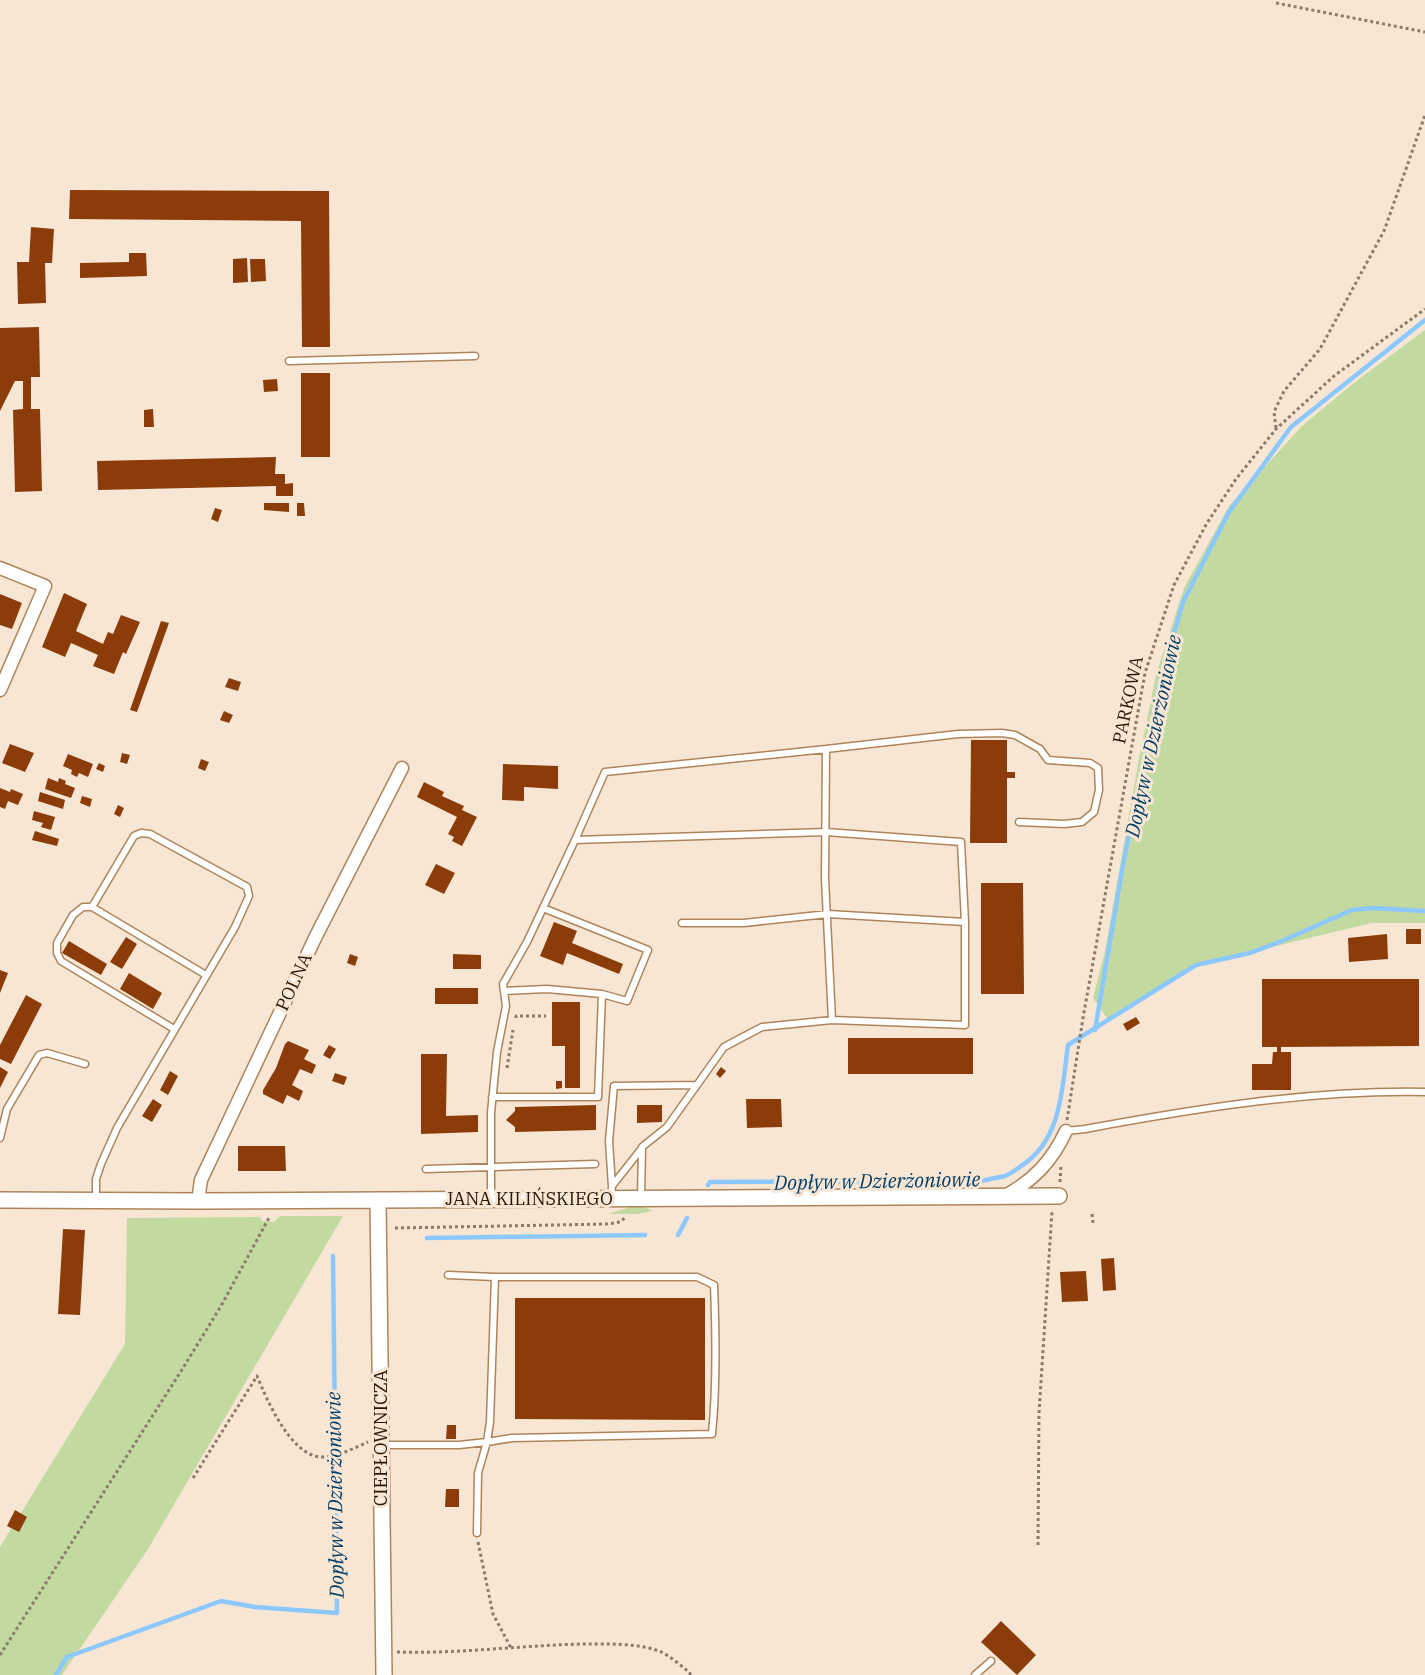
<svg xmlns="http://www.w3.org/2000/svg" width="1425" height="1675" viewBox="0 0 1425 1675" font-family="'IBM Plex Serif',serif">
<rect width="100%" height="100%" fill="#f8e6d5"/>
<path fill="#c2d9a0" d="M1425 330V923H1371L1197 965 1109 1021 1093 998 1105 951 1140 753 1156 675 1184 588 1229 506 1302 426 1355 382Z
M634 1206 645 1207 652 1211 637 1214H608Z
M280 1216H343L148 1549 62 1675H0V1547L125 1344 127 1218 260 1217 262 1221 274 1222Z"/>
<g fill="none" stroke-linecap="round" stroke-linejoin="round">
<path stroke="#8cc8fe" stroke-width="4.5" d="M1095 1030 1123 865 1159 686 1183 602 1229 512 1291 427 1425 320
M708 1185 710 1182 982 1181C989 1179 997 1178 1005 1176 1010 1174 1016 1170 1021 1166 1062 1140 1062 1088 1068 1045L1196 965 1250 953 1282 941 1352 910 1373 908 1425 911
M678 1235 687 1218
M427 1238 645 1235
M56 1675 67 1657 221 1601 255 1607 337 1613 333 1256"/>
</g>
<path fill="#8b3c09" d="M70 190 329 191 330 347H302L301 221 69 219Z
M31 227 54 229 52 263H45L46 303 18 304 17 262H29Z
M129 253H146L147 276 80 278V263L129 262Z
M247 258 248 282 233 283V259Z
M250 259H265L266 281 251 282Z
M39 327 40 377H31V409H40L42 491 15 492 13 410 23 409V381H15L0 411V328Z
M301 373H330V457H301Z
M277 379 278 391 264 392 263 380Z
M153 409 154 427H144V410Z
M276 457 275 474H285V484L293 483V496H276V486L98 490 97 461Z
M264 503H289V512L264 510Z
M297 503H304L305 516H297Z
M215 508 222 510 218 522 211 519Z
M64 593 87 604 76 631 103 644 108 632 113 634 121 615 140 622 126 654 123 652 114 674 93 666 98 655 71 643 65 657 42 647Z
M0 594 22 603 12 629 0 625Z
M161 621 169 623 137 712 130 710Z
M229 678 241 682 238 691 225 687Z
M224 711 233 715 229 723 220 720Z
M971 740H1007V772H1015V778H1007V843H970Z
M10 744 34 753 25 772 2 763Z
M122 753 130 755 127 764 120 762Z
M68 754 93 764 88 777 79 773 77 777 71 774 72 770 63 766Z
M201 759 209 762 205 771 198 768Z
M99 763 105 766 103 772 96 769Z
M503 764 558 766V789L524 787V801L502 800Z
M48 778 58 782 59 778 66 781 65 784 75 788 71 798 45 789Z
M424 782 444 792 442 796 464 806 462 810 477 817 462 846 452 841 454 837 448 834 457 817 417 797Z
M0 788 10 792 11 789 23 794 18 805 8 801 5 809 0 807Z
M40 792 65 800 63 809 38 801Z
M82 796 92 799 90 807 80 803Z
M118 805 124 808 120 817 114 814Z
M34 811 55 817 51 830 41 827 43 823 32 820Z
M35 831 59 839 57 846 32 840Z
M436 864 455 873 444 894 425 885Z
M981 883H1023L1024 994H981Z
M554 922 577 931 572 943 623 964 619 974 567 953 563 965 540 956Z
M1406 929H1421V944H1406Z
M1387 934 1388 959 1349 962 1348 938Z
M126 937 137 944 122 969 110 962Z
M69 941 107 964 101 975 62 953Z
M350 954 358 957 355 966 347 963Z
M453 954 481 955V969H453Z
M0 970 8 973 0 993Z
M129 973 162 993 153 1009 120 989Z
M1262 979H1419V1046L1281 1047V1052H1291V1090H1252V1064H1272L1273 1052H1277V1047H1262Z
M435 988H478V1004H435Z
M26 995 42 1004 11 1064 0 1059V1045Z
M552 1002H580V1088H565V1046H552Z
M1136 1017 1140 1023 1127 1031 1123 1024Z
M848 1038H973V1074H848Z
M288 1041 309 1050 304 1059 316 1065 312 1074 300 1069 292 1085 303 1091 299 1101 287 1095 283 1104 263 1094V1090L276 1068 285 1044Z
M329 1045 336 1049 330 1059 323 1055Z
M421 1054H447L446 1116 478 1115V1132L421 1134Z
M0 1067 8 1072 0 1088Z
M721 1067 726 1071 720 1078 716 1074Z
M170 1071 178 1076 168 1095 160 1090Z
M335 1073 347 1077 344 1085 332 1081Z
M556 1081H562V1088L556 1089Z
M153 1099 162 1105 152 1122 142 1116Z
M746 1099H781L782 1127 747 1128Z
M596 1105V1130L515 1132V1127L506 1120 515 1111V1107Z
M637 1105H662V1122L637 1123Z
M238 1146H285L286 1171H238Z
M63 1229 85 1230 80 1315 58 1314Z
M1114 1258 1116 1290 1103 1291 1101 1259Z
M1086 1271 1088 1301 1062 1302 1060 1272Z
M515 1298H705V1420L515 1419Z
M447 1425H456V1439H446Z
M446 1489H459V1507H445Z
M15 1510 27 1517 19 1532 7 1526Z
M1001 1621 1036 1655 1017 1675 981 1642Z"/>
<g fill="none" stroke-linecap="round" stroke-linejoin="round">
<defs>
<path id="service" d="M289 361 475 356
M826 749 605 772 575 840 826 832 961 842 965 922V1025L832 1020
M92 907 206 975
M543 908 648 950 627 1001 602 994
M682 923H744L828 914 965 922
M492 1097H598L602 994 547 989 505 991
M1066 1131 1085 1129C1198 1108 1310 1090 1425 1092
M0 1138 7 1109 39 1055 47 1053 85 1064
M426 1169 595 1164
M612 1186 609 1141 614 1086 697 1085
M491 1198V1113L497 1052 506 1006 503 984 527 942 575 840
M611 1198 612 1186 642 1148
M641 1198 642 1147 667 1127 724 1047 762 1027 832 1020 825 879 826 749 958 734 1002 733 1015 735 1040 749 1048 760 1090 763 1098 768 1099 790 1094 812 1082 822 1064 824 1019 822
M96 1200V1179L101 1164 117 1128 235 927 249 896 247 887 150 834 141 833 134 836 92 907H83L73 915 57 943V953L61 961 174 1029
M448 1275 495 1277 490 1422 487 1442 512 1438 712 1434C717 1385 716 1335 714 1285L697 1277H495
M383 1445H459L487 1442 478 1473 477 1533
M975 1675 991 1661"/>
<path id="minor" d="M0 568 45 586 0 690
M1005 1196C1034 1180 1052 1161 1066 1131
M198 1201 201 1180 316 936 402 768"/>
<path id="tertiary" d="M0 1200 198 1201 1059 1196
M378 1200 384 1675"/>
</defs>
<use href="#service" stroke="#ae855b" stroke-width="9"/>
<use href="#minor" stroke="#ae855b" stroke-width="15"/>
<use href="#tertiary" stroke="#ae855b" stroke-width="18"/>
<path stroke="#8b7b6a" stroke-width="3" stroke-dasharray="3 3" stroke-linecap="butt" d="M1276 3 1425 32
M1276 428 1274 412 1284 391 1320 349 1384 231 1425 115
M516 1018V1016H546
M507 1068 513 1030
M1067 1120 1083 1018 1145 673 1174 585 1207 523 1236 479 1276 429 1334 376 1425 309
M1060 1182 1061 1165
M1092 1214 1093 1223
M395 1228 607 1224 620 1222 626 1217
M193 1478 257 1376C267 1400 290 1454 320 1457 336 1458 354 1448 368 1442
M478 1542 493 1614 511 1648
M1038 1545 1039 1413 1052 1211
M397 1652C460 1654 523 1645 586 1644 609 1644 636 1643 659 1651 669 1655 680 1665 689 1672L691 1675
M0 1655 183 1368 221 1306 270 1216"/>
<use href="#service" stroke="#fff" stroke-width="6"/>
<use href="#minor" stroke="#fff" stroke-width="12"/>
<use href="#tertiary" stroke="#fff" stroke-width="15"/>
</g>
<g text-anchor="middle" stroke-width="6" stroke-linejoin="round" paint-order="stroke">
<g font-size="18" fill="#261706" stroke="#f8e6d5">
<text transform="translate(1128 700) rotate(-78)" y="6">PARKOWA</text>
<text transform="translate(294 982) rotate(-65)" y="6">POLNA</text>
<text x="529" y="1205">JANA KILIŃSKIEGO</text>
<text transform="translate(381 1438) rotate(-90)" y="6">CIEPŁOWNICZA</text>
</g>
<g font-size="20" font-style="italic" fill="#003d67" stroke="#f8e6d5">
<text transform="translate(1153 736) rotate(-78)" y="7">Dopływ w Dzierżoniowie</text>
<text transform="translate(877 1181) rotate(-1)" y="7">Dopływ w Dzierżoniowie</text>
<text transform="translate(335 1495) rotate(-91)" y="7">Dopływ w Dzierżoniowie</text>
</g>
</g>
</svg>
